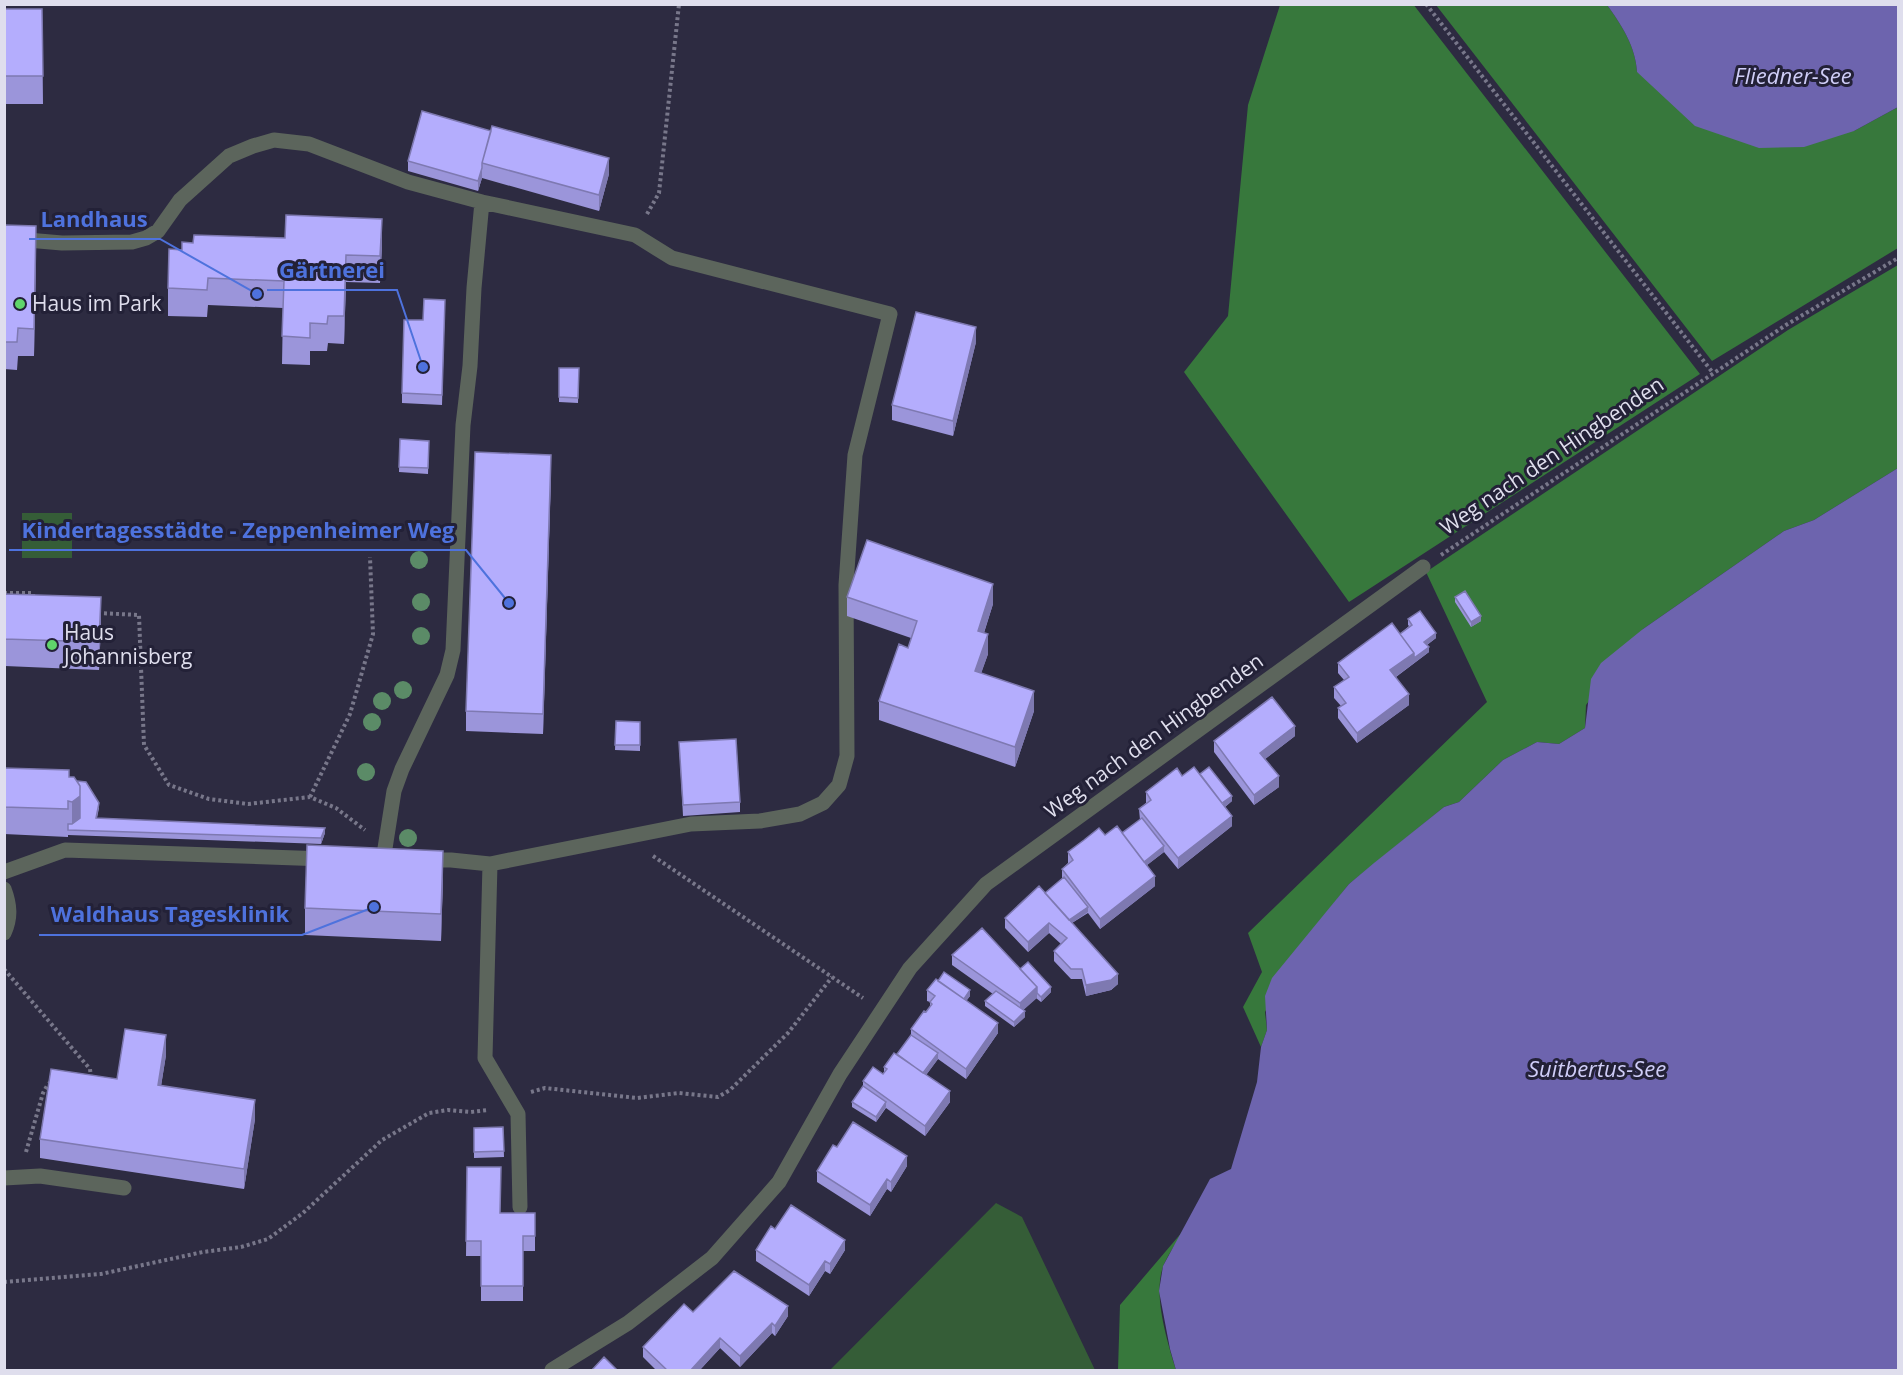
<svg xmlns="http://www.w3.org/2000/svg" width="1903" height="1375" viewBox="0 0 1903 1375" font-family="'Open Sans',sans-serif">
<rect width="100%" height="100%" fill="#2d2b41"/>
<path fill="#355d37" d="M22 513H72V558H22Z
M996 1203 1022 1217 1095 1370H830Z"/>
<path fill="#37783c" d="M1413 4 1700 374 1349 602 1184 372 1228 316 1248 105 1280 5Z
M1436 5H1607C1621 24 1636 47 1637 72L1854 131 1898 107V248L1712 361Z
M1898 265V468L1814 520 1784 531 1643 629 1586 705 1585 728 1559 744 1537 742 1503 760 1459 802 1444 807 1349 884 1307 937 1265 1012 1267 1030 1261 1047 1243 1007 1262 972 1248 933 1487 702 1426 572 1788 330Z
M1183 1231C1177 1242 1169 1253 1164 1264 1152 1293 1167 1341 1176 1370H1118L1120 1305Z"/>
<path fill="#6d64ae" d="M1607 5H1898V107L1854 131 1804 147 1759 148 1695 126 1637 72C1636 47 1621 24 1607 5Z
M1898 468V1370H1176L1170 1349 1159 1291 1163 1266 1210 1179 1231 1169 1257 1082 1261 1047 1267 1030 1265 996 1272 978 1349 884 1374 863 1444 807 1459 802 1503 760 1537 742 1559 744 1585 728 1591 679 1601 663 1643 629 1784 531 1814 520Z"/>
<g fill="none" stroke-linecap="round" stroke-linejoin="round">
<path stroke="#78778a" stroke-width="4" stroke-dasharray="3 3" stroke-linecap="butt" d="M1426 4 1713 373
M647 214 659 193 679 4
M1441 555 1786 325 1898 258
M4 593H33V600
M98 613 139 615 144 745 169 785 209 799 248 804 310 797 336 808 365 830
M310 797 350 714 373 634 370 557
M653 856 863 998
M4 969 90 1069 91 1078
M531 1092 545 1088 637 1098 679 1093 718 1097 730 1090 788 1033 832 977
M26 1152 43 1093 48 1084 52 1082
M4 1282 101 1274 203 1252 241 1247 268 1239 303 1213 382 1140 429 1113 448 1110 471 1112 488 1110"/>
<path stroke="#5c655c" stroke-width="15" d="M4 238 62 243 132 242 146 238 158 231 180 200 229 156 253 146 274 140 309 144 408 182 482 202 635 235 672 258 890 314 855 455 846 585 847 756 839 785 823 803 800 814 760 821 691 824 490 864 451 860H424
M383 861 394 791 402 769 447 675 453 650 463 425 470 366 474 288 482 202
M490 864 485 1058 518 1114 520 1207
M4 872 65 850 325 859
M4 889C10 905 11 918 4 933
M4 1178 40 1176 124 1188"/>
<path stroke="#5c655c" stroke-width="15" d="M552 1370 628 1323 712 1258 779 1182 840 1074 910 968 986 884 1423 567"/>
</g>
<g fill="#5b8b67">
<circle cx="419" cy="560" r="9"/>
<circle cx="421" cy="602" r="9"/>
<circle cx="421" cy="636" r="9"/>
<circle cx="403" cy="690" r="9"/>
<circle cx="382" cy="701" r="9"/>
<circle cx="372" cy="722" r="9"/>
<circle cx="366" cy="772" r="9"/>
<circle cx="408" cy="838" r="9"/>
</g>
<path fill="#9b95da" d="M4 9H42L43 104H4Z
M491 131 609 174 599 211 482 178 478 191 408 171V161Z
M4 225 36 253 34 356H18L17 370 4 369Z
M382 246 380 283 346 282 344 344 328 343 327 351H310V365L282 364 283 308 208 305 207 317 168 316V288L182 250Z
M445 300 442 405 402 403V393L423 320Z
M976 342 953 436 892 420V405Z
M559 368H579L578 403 559 402Z
M400 439 429 441 428 474 399 472Z
M551 475 543 734 466 731V711Z
M4 594 101 625 99 670 5 666Z
M847 597 993 604 984 633 988 654 981 673 1034 711 1015 767 879 720V701L908 648 911 638 847 616Z
M1455 597 1481 621 1471 627 1455 602Z
M1408 619 1436 638 1427 645 1429 652 1396 677 1409 705 1357 743 1338 718V708L1341 706 1334 698V687L1344 680 1338 673V663L1400 634 1409 626 1408 625Z
M616 721 640 722V751L615 750Z
M1295 736 1265 759 1279 787 1254 805 1214 752V741Z
M679 742 740 802V812L683 816Z
M4 768 69 777 99 808 97 818 325 833 321 844 68 835V837L4 834Z
M1200 774 1232 801 1225 807 1232 826 1178 869 1164 852 1147 865 1155 886 1100 929 1088 913 1072 923 1118 984 1111 990 1086 996 1082 979H1071L1054 961V951L1061 944 1049 933 1028 952 1005 928V918L1045 893 1062 879V869L1068 863V852L1105 835 1122 833 1140 820 1139 809 1146 803V792L1182 776Z
M443 878 441 941 305 935V908Z
M952 955 1020 969 1051 992 1041 1002 1036 998 1023 1010 1025 1017 1014 1027 985 1006V1001L993 994 952 965Z
M927 990 970 996 966 1001 998 1033 966 1079 938 1059 926 1075 950 1102 925 1136 886 1108 876 1122 852 1107V1102L863 1086V1081L883 1074 884 1072V1067L897 1054 911 1035V1029L930 1007V1002L927 1001Z
M166 1055 161 1086 255 1119 244 1189 40 1158V1139L117 1079Z
M503 1127 504 1157 474 1158V1128Z
M837 1147 907 1166 891 1192 887 1189 870 1216 817 1182V1171Z
M467 1167 500 1213H535V1251H523V1301H481V1256H466Z
M775 1229 845 1250 830 1274 825 1271 809 1296 756 1261V1250Z
M693 1312 788 1316 775 1336 772 1333 740 1367 720 1348 699 1371H657L643 1357V1347Z"/>
<path fill="#7e79b1" d="M609 158V174L599 211V195Z
M482 168V178L478 191V181Z
M382 219V246L380 283V256Z
M36 226V253L34 356V329Z
M346 255V282L344 344V316Z
M976 327V342L953 436V421Z
M551 455V475L543 734V714Z
M993 584V604L978 651V631Z
M101 597V625L99 670V642Z
M1481 616V621L1471 627V622Z
M1436 633V638L1424 647V642Z
M988 634V654L975 691V671Z
M1429 647V652L1390 681V670L1414 653Z
M1034 691V711L1015 767V747Z
M1409 694V705L1357 743V733Z
M1295 726V736L1260 763V753Z
M1279 776V787L1254 805V795Z
M80 786V823L72 829V802Z
M1232 796V801L1220 811V805Z
M1232 816V826L1178 869V858Z
M325 828V833L321 844V838Z
M1164 846V852L1142 869V864Z
M443 851V878L441 941V914Z
M1155 876V886L1100 929V919Z
M1088 907V912L1066 927V922Z
M1049 923V933L1028 952V942Z
M1118 974V984L1111 990 1086 996V985Z
M1037 987V998L1020 1013V1003Z
M1051 987V992L1041 1002V997Z
M970 990V996L961 1008V1003Z
M1025 1011V1017L1014 1027V1022Z
M998 1023V1033L966 1079V1069Z
M166 1035V1055L158 1105V1085Z
M938 1053V1059L921 1082V1077Z
M950 1091V1102L925 1136V1126Z
M255 1100V1119L244 1189V1169Z
M886 1102V1107L876 1122V1117Z
M907 1156V1166L891 1192V1182Z
M887 1179V1189L870 1216V1205Z
M845 1240V1250L830 1274V1264Z
M825 1261V1271L809 1296V1285Z
M788 1306V1316L775 1336V1326Z
M772 1323V1333L740 1367V1356Z
M720 1338V1348L699 1371H690Z"/>
<path fill="#b4adfd" stroke="#7e79b1" stroke-width="1.5" d="M4 9H42L43 76H4Z
M422 111 491 131 482 163V168L478 181 408 161Z
M492 126 609 158 599 195 482 163Z
M286 215 382 219 380 256 346 255 344 316H328L327 324 310 323V338L282 336 284 281 208 278 207 290 168 288 169 249 182 250V242L193 243 194 235 285 238Z
M4 225 36 226 34 329 18 328 17 342H4Z
M424 299 445 300 442 395 402 393 404 320H423Z
M916 312 976 327 953 421 892 405Z
M559 368H579L578 398 559 397Z
M400 439 429 441 428 468 399 467Z
M475 452 551 455 543 714 466 711Z
M867 540 993 584 978 631 988 634 975 671 1034 691 1015 747 879 701 899 644 908 648 917 621 847 597Z
M1465 591 1481 616 1471 622 1455 597Z
M4 594 101 597 99 642 5 639 4 652Z
M1420 611 1436 633 1424 642 1429 647 1414 658V653L1400 634 1412 625 1408 619Z
M1392 623 1414 653 1390 670 1409 694 1357 733 1338 708 1346 703 1334 687 1349 677 1338 663Z
M1272 697 1295 726 1260 753 1279 776 1254 795 1214 741Z
M616 721 640 722V745H615Z
M736 739 740 802 683 805 679 742Z
M1194 767 1232 816 1178 858 1139 809 1151 800 1146 792 1177 768 1182 776Z
M1209 767 1232 796 1222 803 1200 774Z
M4 768 69 770V777H74L80 786V796L72 802 68 801V809L4 807Z
M77 781 86 782 99 803 96 818 325 828 321 838 68 830V824H72L80 818V786Z
M1142 818 1164 846 1144 862 1122 833Z
M1117 826 1155 876 1100 919 1062 869 1073 860 1068 852 1084 840 1099 828 1105 835Z
M307 845 443 851 441 914 305 908Z
M1064 877 1088 907 1069 920 1045 893Z
M1039 886 1118 974 1111 980 1086 985 1082 969H1071L1054 951 1067 938 1049 923 1028 942 1005 918Z
M982 928 1037 987 1020 1003 952 955Z
M1028 962 1051 987 1041 997 1037 993V987L1020 969Z
M944 972 970 990 964 999 938 981Z
M936 979 998 1023 966 1069 911 1029 924 1011 926 1012 932 1004 930 1002 935 996 927 990Z
M996 991 1025 1011 1014 1022 985 1001Z
M125 1029 166 1035 158 1085 255 1100 244 1169 40 1139 51 1069 117 1079Z
M911 1035 938 1053 923 1073 897 1054Z
M894 1053 950 1091 925 1126 863 1081 873 1067 883 1074 887 1069 884 1067Z
M863 1086 886 1102 876 1117 852 1102Z
M853 1122 907 1156 891 1182 887 1179 870 1205 817 1171 833 1145 837 1147Z
M503 1127 504 1151 474 1152V1128Z
M467 1167H501L500 1213H535V1236H523V1286H481V1241H466Z
M791 1205 845 1240 830 1264 825 1261 809 1285 756 1250 771 1226 775 1229Z
M734 1271 788 1306 775 1326 772 1323 740 1356 720 1338 690 1371H668L643 1347 684 1304 693 1312Z
M604 1357 618 1371H591Z"/>
<g fill="#60d56b" stroke="#232137" stroke-width="2">
<circle cx="20" cy="304" r="6"/>
<circle cx="52" cy="645" r="6"/>
</g>
<g text-anchor="middle" stroke-width="6" stroke-linejoin="round" paint-order="stroke">
<g font-size="21" fill="#dfdeed" stroke="#232137" text-anchor="start">
<text x="32" y="311">Haus im Park</text>
<text x="64" y="640">Haus<tspan x="64" dy="24">Johannisberg</tspan></text>
</g>
<g font-size="21" fill="#dfdeed" stroke="#232137">
<text transform="translate(1552 456) rotate(-34)" y="7">Weg nach den Hingbenden</text>
<text transform="translate(1154 736) rotate(-36)" y="7">Weg nach den Hingbenden</text>
</g>
<g font-size="22" font-style="italic" fill="#cfcdf7" stroke="#232137">
<text x="1793" y="84">Fliedner-See</text>
<text x="1597" y="1077">Suitbertus-See</text>
</g>
</g>
<path fill="none" stroke="#4e72dd" stroke-width="2" d="M257 294L160 239H29M423 367L397 290H267M509 603L466 550H9M374 907L302 935H39"/>
<g fill="#4e72dd" stroke="#232137" stroke-width="2">
<circle cx="257" cy="294" r="6"/>
<circle cx="423" cy="367" r="6"/>
<circle cx="509" cy="603" r="6"/>
<circle cx="374" cy="907" r="6"/>
</g>
<g font-size="22" text-anchor="middle" font-weight="bold" fill="#4e72dd" stroke="#232137" stroke-width="6" stroke-linejoin="round" paint-order="stroke">
<text x="94" y="227">Landhaus</text>
<text x="332" y="278">Gärtnerei</text>
<text x="238" y="538">Kindertagesstädte - Zeppenheimer Weg</text>
<text x="170" y="922">Waldhaus Tagesklinik</text>
</g>
<rect width="1903" height="1375" fill="none" stroke="#dfdeed" stroke-width="12"/>
</svg>
